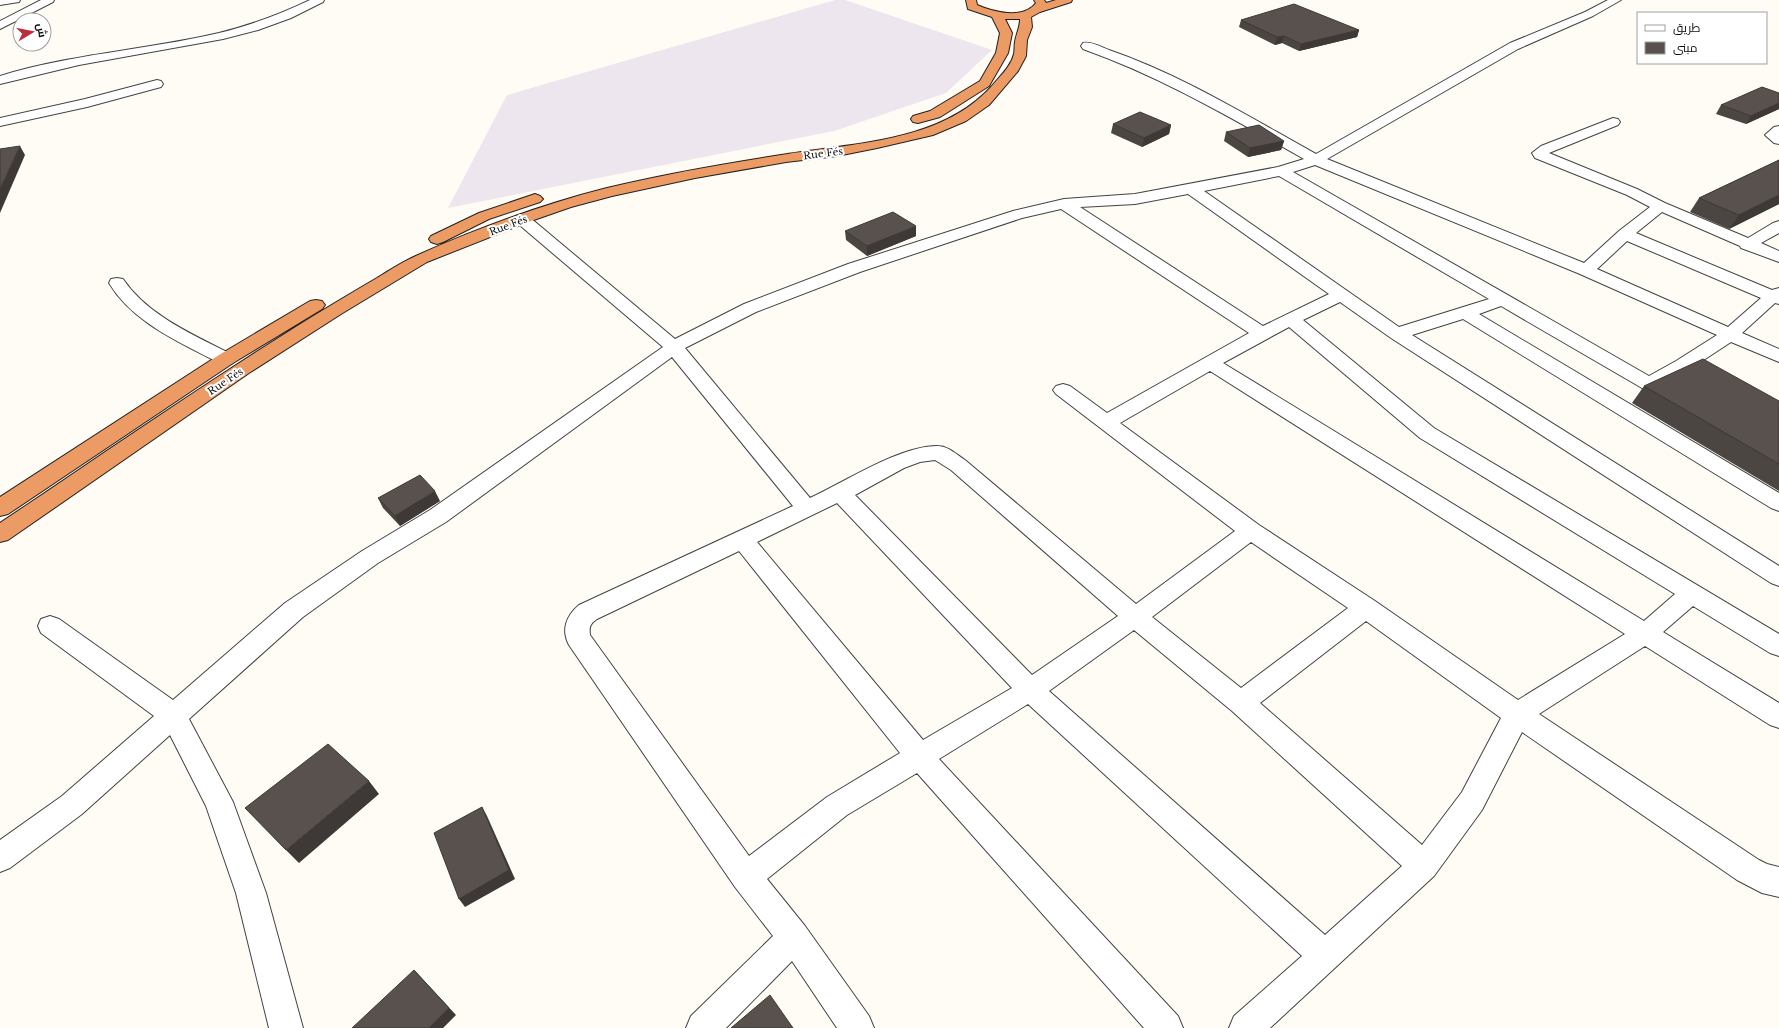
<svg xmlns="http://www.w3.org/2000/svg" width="1779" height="1028" viewBox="0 0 1779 1028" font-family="'Libre Baskerville',Cairo,serif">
<rect width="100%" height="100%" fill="#fefcf4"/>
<path fill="#ede6ee" d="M835 0H845L992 50 946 93 834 131 448 208 507 95Z"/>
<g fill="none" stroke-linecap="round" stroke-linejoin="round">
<defs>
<path id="minor" d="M0 0H20L19 2 0 5Z
M41 0H54L53 2 0 29V21Z
M310 0H324L323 2 291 18 258 30 223 39 79 65 0 84V76C71 54 146 50 219 33 251 25 281 14 310 0Z
M1608 0H1621L1593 16 1518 49 1327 159 1584 263 1619 231 1650 207 1627 195 1535 158 1532 153 1541 146 1613 118 1618 119 1620 122 1618 125 1549 153 1637 189 1665 203 1748 238 1773 223 1779 221V233L1761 243 1779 251V262L1741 248 1740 246 1662 212 1636 233 1772 290 1779 288V304L1775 303 1742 333 1779 349V362L1731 342 1690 369 1656 388 1649 390 1642 388 1501 306 1479 314 1779 493V511L1771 508 1463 319 1412 335 1779 566V586L1771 583 1391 338 1340 302 1303 320 1434 428 1779 634V656L1770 653 1693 606 1663 632 1779 703V728L1770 725 1645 646 1539 714 1759 860 1767 864 1779 867V897L1762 893 1737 880 1522 732 1482 810 1434 876 1270 1028H1229L1234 1016 1302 956 1028 704 939 759 1178 1016 1183 1028H1144L917 773 847 815 767 879 805 926 869 1016 874 1028H837L792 961 726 1028H686L691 1016 773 936 735 887 569 645C561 630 566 616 579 605L793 506 672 357 446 522 378 563 303 617 189 719 233 802 266 893 303 1028H269L236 893 206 806 170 735 82 814 10 868 0 872V840L62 796 154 716 41 633 38 626 41 619 50 616 59 619 173 700 285 603 362 551 430 510 663 347 516 222 514 219 516 216 522 214 528 216 675 339 744 304 848 264 1013 211 1064 199 1135 194 1278 167 1304 159C1231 118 1162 77 1083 49L1081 46 1083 43C1091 41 1101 47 1109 50 1182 75 1249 117 1316 154L1510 43 1585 12ZM1315 165 1580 274 1717 335 1676 361 1649 376 1293 172ZM1279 176 1489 299 1399 327 1204 191ZM1188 194 1329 294 1263 326 1080 207 1135 204ZM1061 209 1249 333 1107 413 1070 386 1063 384 1056 386 1053 390 1056 394 1235 531 1136 604 965 460C957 455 948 446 938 446 901 445 845 482 810 498L685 348 756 312 860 272 1022 218ZM1627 241 1761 298 1728 327 1597 269ZM1289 327 1420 438 1675 594 1644 621 1223 363ZM1210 371 1625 634 1518 700 1375 601 1259 525 1120 423ZM935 460 951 470 1118 616 1032 675 855 495 904 468 920 462ZM837 503 1012 688 923 740 757 542ZM1251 542 1348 608 1241 688 1152 617ZM739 551 900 753 827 797 749 856 590 635C589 627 590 624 597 619ZM1366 621 1501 718 1462 792 1422 845 1260 703ZM1134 630 1232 711 1402 866 1325 935 1049 691Z
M157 80 161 81 163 84 161 87 87 107 0 126V118L85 99Z
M1779 126V144L1774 143 1765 135 1774 127Z
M117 278 123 279C148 316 194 335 233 355L235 359 233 363 226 365 219 363C180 342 133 323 109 283L111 279Z"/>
<path id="highway" d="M966 0H976L977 5C993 12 1023 20 1036 3L1034 0H1044L1046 3 1056 0H1072L1071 2 1040 12 1031 17 1032 27 1027 40 1026 56 1018 71 989 105 966 121 933 135 877 148 837 156 786 162 695 178 612 196 571 207 528 222 427 262 341 314 249 373 8 540 0 542V523C97 458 192 392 291 330 319 312 348 295 377 278 390 270 404 261 418 255 478 228 544 204 607 188 665 174 723 164 781 155 851 143 940 143 991 87 999 77 1011 67 1014 54 1015 50 1014 46 1015 42 1016 34 1020 28 1020 19H1005L1012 33 1008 53 989 86 940 117 918 123 913 122 911 119 913 116 930 111 980 81 996 53 1000 33 992 17 968 9Z
M535 194 540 196 543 199 540 202 489 219 443 242 437 244 431 242 429 239 431 236 479 213Z
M316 300 322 301 325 305 322 309 233 363 8 514 0 516V497L219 355 310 301Z"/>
</defs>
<use href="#minor" stroke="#434343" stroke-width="2"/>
<use href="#highway" stroke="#212121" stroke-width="2"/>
<use href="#minor" fill="#fff" fill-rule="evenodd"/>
<use href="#highway" fill="#ed9b64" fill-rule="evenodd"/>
</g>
<path fill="#4c4642" d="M1241 20 1359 30 1357 37 1299 51 1282 43 1275 45 1239 27Z
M1779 93V109L1746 124 1716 114 1721 105Z
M1113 124 1171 125 1169 134 1142 147 1111 133Z
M1226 132 1284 141 1281 150 1248 157 1224 141Z
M1779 160V204L1729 229 1690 212 1699 198Z
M845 231 916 236 867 256 846 240Z
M1644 386 1779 401V491L1632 403Z
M378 498 440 501 400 526 383 508Z"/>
<path fill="#3e3936" d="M1359 30 1357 37 1299 51 1301 44Z
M1284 36 1282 43 1275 45 1277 37Z
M1779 103V109L1746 124 1751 116Z
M1171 125 1169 134 1142 147 1144 138Z
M1284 141 1281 150 1248 157 1250 148Z
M20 146 25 155 0 213V189Z
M1779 195V204L1729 229 1739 215Z
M916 226V236L867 256V246Z
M435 491 440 501 400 526 395 516Z
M369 781 379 794 299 863 286 850Z
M482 807 487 816 515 879 465 907 459 899Z
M414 970 456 1015 443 1028H429Z"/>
<path fill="#58514d" stroke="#3e3936" d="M1294 4 1359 30 1301 44 1284 36 1277 37 1241 20Z
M1762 87 1779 93V103L1751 116 1721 105Z
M1140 112 1171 125 1144 138 1113 124Z
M1259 125 1284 141 1250 148 1226 132Z
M20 146 0 189V149Z
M1779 160V195L1739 215 1699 198Z
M893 212 916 226 867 246 845 231Z
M1703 359 1779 401V464L1644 386Z
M420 475 435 491 395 516 378 498Z
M328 744 369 781 286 850 245 808Z
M482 807 509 870 459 899 434 833Z
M414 970 449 1008 429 1028H352Z
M770 995 793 1028H731Z"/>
<g text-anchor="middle" stroke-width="4" stroke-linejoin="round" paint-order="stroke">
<g font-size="10" fill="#101010" stroke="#fff">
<text transform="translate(823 153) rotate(-7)" y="4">Rue Fés</text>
<text transform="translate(508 225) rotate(-21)" y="4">Rue Fés</text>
<text transform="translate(225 381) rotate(-34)" y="4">Rue Fés</text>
</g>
</g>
<rect x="1637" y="12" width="130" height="52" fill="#ffffff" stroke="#9f9f9f"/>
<rect x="1645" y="25" width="20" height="6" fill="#ffffff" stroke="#9f9f9f"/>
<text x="1673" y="32" font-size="12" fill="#101010">طريق</text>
<rect x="1645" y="42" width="20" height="12" fill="#58514d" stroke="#9f9f9f"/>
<text x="1673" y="52" font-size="12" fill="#101010">مبنى</text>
<g transform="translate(32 32) rotate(80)"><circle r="19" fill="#ffffff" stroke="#9f9f9f"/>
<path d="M0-3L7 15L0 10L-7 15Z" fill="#ba2e3d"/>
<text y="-6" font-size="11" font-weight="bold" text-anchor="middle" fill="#101010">ش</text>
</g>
</svg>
